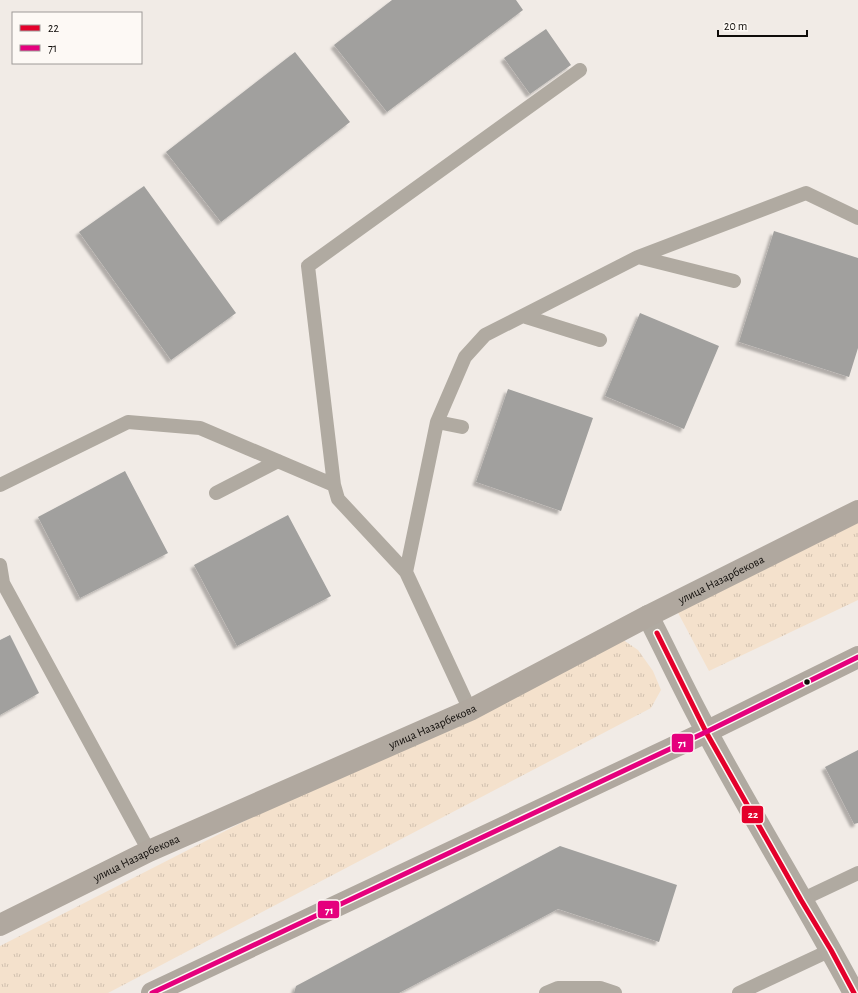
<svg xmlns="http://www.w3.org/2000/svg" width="858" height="993" viewBox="0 0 858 993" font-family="'Alegreya Sans',sans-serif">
<defs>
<pattern id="grass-tufts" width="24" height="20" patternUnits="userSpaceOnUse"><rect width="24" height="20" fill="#f4e1cc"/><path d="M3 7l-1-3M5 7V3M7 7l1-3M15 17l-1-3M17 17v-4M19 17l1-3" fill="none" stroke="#d0c0ae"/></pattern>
<filter id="shadow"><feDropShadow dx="-3.5" dy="3.5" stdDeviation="1" flood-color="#0004"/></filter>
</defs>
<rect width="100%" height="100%" fill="#f1ebe6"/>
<path fill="url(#grass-tufts)" d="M858 515V600L709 671 676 609Z
M613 633 638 650 653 671 661 690 651 708 108 993H0V946Z"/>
<path fill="#a1a09e" filter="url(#shadow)" d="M392 0H516L523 10 387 112 334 45Z
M546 29 571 65 530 94 504 58Z
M295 52 350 122 221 222 166 152Z
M144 186 236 313 171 360 79 232Z
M774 231 858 258V348L849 377 739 342Z
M640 313 719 346 684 429 605 396Z
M508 389 593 418 561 511 476 482Z
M125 471 168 553 80 598 38 517Z
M288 515 331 596 237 646 194 565Z
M10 635 39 693 0 715V640Z
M858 750V823L854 824 825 767Z
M560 846 677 885 659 942 558 909 399 993H294L296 986Z"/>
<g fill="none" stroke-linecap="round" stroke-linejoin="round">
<path stroke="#b0aaa1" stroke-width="14" d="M638 257 734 281
M523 316 600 340
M437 422 462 427
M0 485 128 422 200 428 334 485
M216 493 278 461
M0 565 3 583 149 851
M406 572 437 422 465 357 485 335 638 257 806 193 858 218
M470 710 406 572 338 499 334 485 308 266 580 70
M801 900 858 873
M546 993 558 988H600L615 993
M739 993 831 950"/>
<path stroke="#b0aaa1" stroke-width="22" d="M648 616C668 655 686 694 707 732 754 820 807 905 854 993"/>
<g stroke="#b0a89f" stroke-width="22">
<path id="s1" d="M0 925 149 851 470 710 648 616 858 511"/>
<path d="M152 993 706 732 858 657"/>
</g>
<defs>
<path id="bus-1" d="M657 633 706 732 801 900 831 950 854 993"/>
<path id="bus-2" d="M152 993 706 732 858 657"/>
</defs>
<use href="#bus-1" stroke="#fdf9f5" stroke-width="8"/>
<use href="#bus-2" stroke="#fdf9f5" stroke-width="8"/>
<use href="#bus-1" stroke="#e4002b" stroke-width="5"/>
<use href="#bus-2" stroke="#e5007d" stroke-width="5"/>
</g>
<circle fill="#0f0c09" stroke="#fdf9f5" stroke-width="1.5" cx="807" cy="682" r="3.5"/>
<g text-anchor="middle" stroke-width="3" stroke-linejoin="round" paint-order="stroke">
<g font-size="12" fill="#0f0c09" stroke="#fdf9f5">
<text dy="4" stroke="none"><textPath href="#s1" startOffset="800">улица Назарбекова</textPath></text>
<text dy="4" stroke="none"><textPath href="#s1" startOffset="476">улица Назарбекова</textPath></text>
<text dy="4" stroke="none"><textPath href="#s1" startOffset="152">улица Назарбекова</textPath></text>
</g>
</g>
<g stroke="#fdf9f5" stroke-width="1.5">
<rect x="671" y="733" width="23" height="20" rx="4" fill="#e5007d"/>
<rect x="741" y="805" width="23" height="19" rx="4" fill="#e4002b"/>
<rect x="317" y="900" width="23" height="19" rx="4" fill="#e5007d"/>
</g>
<g font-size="11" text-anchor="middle" font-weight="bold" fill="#fff">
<text x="682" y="747">71</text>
<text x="753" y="818">22</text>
<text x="329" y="914">71</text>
</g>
<rect x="12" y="12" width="130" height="52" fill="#fdf9f5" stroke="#9e9a97"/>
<rect x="20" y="25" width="20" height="6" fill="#e4002b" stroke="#9e9a97"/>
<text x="48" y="32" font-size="12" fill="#0f0c09">22</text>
<rect x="20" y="45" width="20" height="6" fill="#e5007d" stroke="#9e9a97"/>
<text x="48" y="52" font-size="12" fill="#0f0c09">71</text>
<path d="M718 30v6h89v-6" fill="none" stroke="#0f0c09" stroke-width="2"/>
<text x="724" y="30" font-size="12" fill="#0f0c09" stroke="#fdf9f5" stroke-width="3" paint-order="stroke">20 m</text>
</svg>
